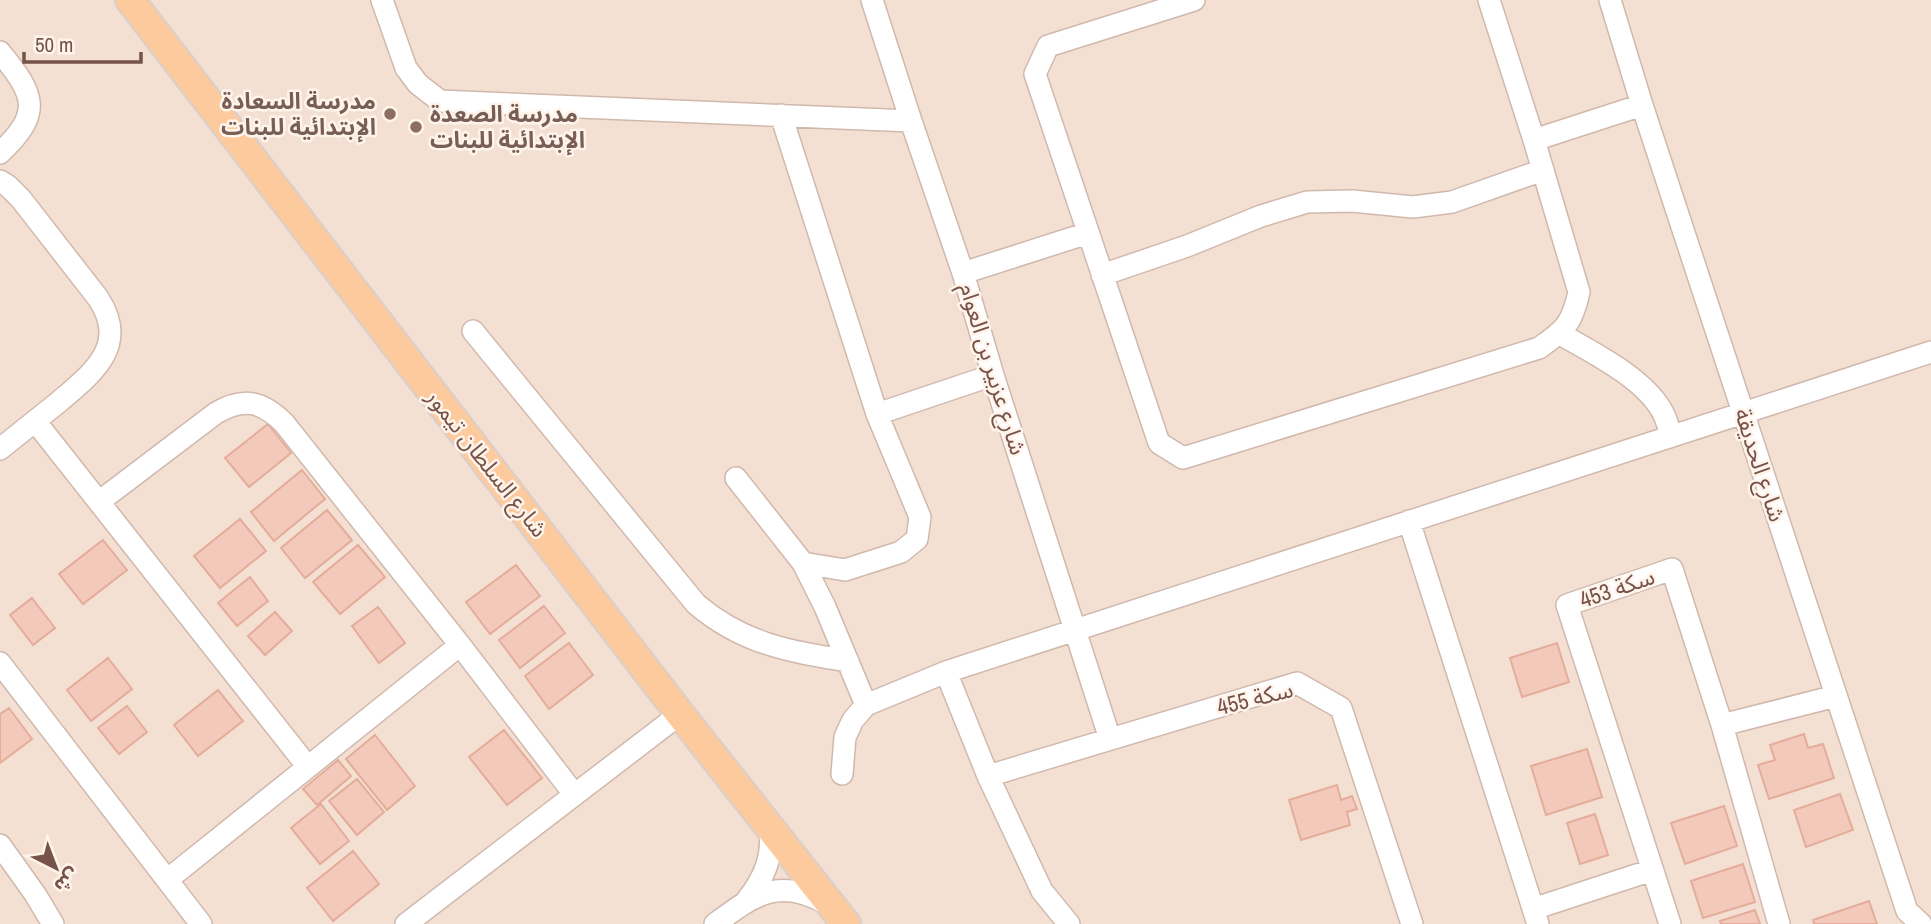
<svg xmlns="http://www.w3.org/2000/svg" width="1931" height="924" viewBox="0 0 1931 924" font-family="'Archivo Narrow','Noto Sans Arabic',sans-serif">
<rect width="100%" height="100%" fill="#fdefe4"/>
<path fill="#f4e0d2" d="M0 0H1931V924H0Z"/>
<path fill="#f2c9bb" stroke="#e5ac9b" stroke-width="2" d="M268 424 291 453 249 487 225 458Z
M302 470 325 499 274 541 251 512Z
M327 510 352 540 305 578 281 548Z
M240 519 266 551 220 588 194 556Z
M103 540 127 570 83 604 59 574Z
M358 545 385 577 340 614 313 582Z
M516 565 540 596 490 634 466 602Z
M250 577 268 601 237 626 218 603Z
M32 598 55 628 33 645 10 615Z
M544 606 565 633 520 668 499 640Z
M378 607 405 643 379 663 352 626Z
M275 612 292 631 265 655 248 636Z
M569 643 593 675 549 709 525 676Z
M1557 643 1569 682 1522 697 1510 658Z
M108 658 132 689 91 721 67 690Z
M218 690 243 721 198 756 174 725Z
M127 706 147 732 119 754 98 728Z
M9 708 32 739 0 763V714Z
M504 730 542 778 507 805 469 757Z
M1804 734 1808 748 1823 744 1834 778 1769 799 1758 765 1775 760 1770 745Z
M375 735 415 786 387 810 346 759Z
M1587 749 1602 797 1546 815 1531 766Z
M338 760 351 776 317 805 303 789Z
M357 779 384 812 357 835 329 801Z
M1337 785 1341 800 1352 796 1357 809 1347 812 1350 825 1301 840 1289 800Z
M1840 794 1853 830 1806 847 1794 810Z
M321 804 349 841 320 864 291 828Z
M1724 806 1737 846 1685 864 1671 823Z
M1595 814 1608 855 1580 864 1567 823Z
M353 851 379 884 333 921 307 888Z
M1743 864 1755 902 1703 918 1691 881Z
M1869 901 1877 924H1814L1813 920Z
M1755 910 1760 924H1721L1720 921Z"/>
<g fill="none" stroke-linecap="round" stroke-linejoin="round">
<defs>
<path id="minor" d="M382 0 406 68 418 84 440 101 911 121
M872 0 911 121 963 273 993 375 1110 739
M1194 0 1048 46 1035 74 1159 443 1183 458 1539 348C1565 330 1572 324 1579 292L1534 140 1489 0
M1610 0 1642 105 1907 911 1921 924
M0 52C34 94 44 112 0 153
M1534 140 1642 105
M0 181 8 186 21 199 98 298C129 345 94 372 60 401 40 417 20 433 0 449
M963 273 1088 233
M1102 275 1187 246 1261 216 1307 202 1352 201 1413 207 1452 202 1543 170
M473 331 696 604C743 644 788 651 848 661
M1560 334C1592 352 1648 380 1664 415 1667 421 1669 429 1671 436
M877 414 993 375
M35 421 308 767
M736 478 803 563 845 570 901 552 917 539 920 517 877 414 781 115
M100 501 216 413C244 397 262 401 284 423L460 645 574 794
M1409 521 1538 924
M803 563 825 607 866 705
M0 663 201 924
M946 672 988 776 1042 891 1069 924
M1722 725 1836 696
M842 774 845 737 853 720 866 705 946 672 1931 352
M988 776 1297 683 1341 708 1412 924
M0 845 35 894 53 924
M167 880 460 645
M747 900C765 877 773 857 770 828
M1533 909 1652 870
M406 924 680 714
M715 924C755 894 780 876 829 905
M1670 924 1567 605 1672 569 1722 725 1779 924"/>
<path id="major" d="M130 0 680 714 846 924"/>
</defs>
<use href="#minor" stroke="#d0b8ad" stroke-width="24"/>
<use href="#major" stroke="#d9cfcc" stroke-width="32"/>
<use href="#minor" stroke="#fff" stroke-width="21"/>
<use href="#major" stroke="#fcca9c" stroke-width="28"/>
</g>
<g fill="#8d6e63" stroke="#fff4eb" stroke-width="2.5">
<circle cx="390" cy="114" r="7"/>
<circle cx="416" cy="127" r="7"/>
</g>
<g text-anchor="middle" stroke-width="5" stroke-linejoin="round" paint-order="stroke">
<g font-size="23" font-weight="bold" fill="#785e54" stroke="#fff4eb" text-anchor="end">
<text x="376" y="109">مدرسة السعادة<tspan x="376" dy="26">الإبتدائية للبنات</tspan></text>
<text x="430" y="122" text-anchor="start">مدرسة الصعدة<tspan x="430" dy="26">الإبتدائية للبنات</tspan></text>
</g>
<g font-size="23" fill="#765249" stroke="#fff4eb">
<text transform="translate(993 369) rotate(73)" y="8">شارع عزبير بن العوام</text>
<text transform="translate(487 463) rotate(52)" y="8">شارع السلطان تيمور</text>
<text transform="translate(1760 465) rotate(72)" y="8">شارع الحديقة</text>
<text transform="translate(1617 588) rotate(-19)" y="8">سكة 453</text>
<text transform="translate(1255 698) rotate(-14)" y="8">سكة 455</text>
</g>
</g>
<g transform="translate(56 868) rotate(138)" stroke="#fff4eb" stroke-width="5" paint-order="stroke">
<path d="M0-5L12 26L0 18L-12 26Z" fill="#765249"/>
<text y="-10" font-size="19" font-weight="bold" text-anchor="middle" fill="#765249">ش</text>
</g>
<path d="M24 52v10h117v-10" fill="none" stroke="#765249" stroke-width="3.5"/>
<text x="35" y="52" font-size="21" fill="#765249" stroke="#fff4eb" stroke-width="5" paint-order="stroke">50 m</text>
</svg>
